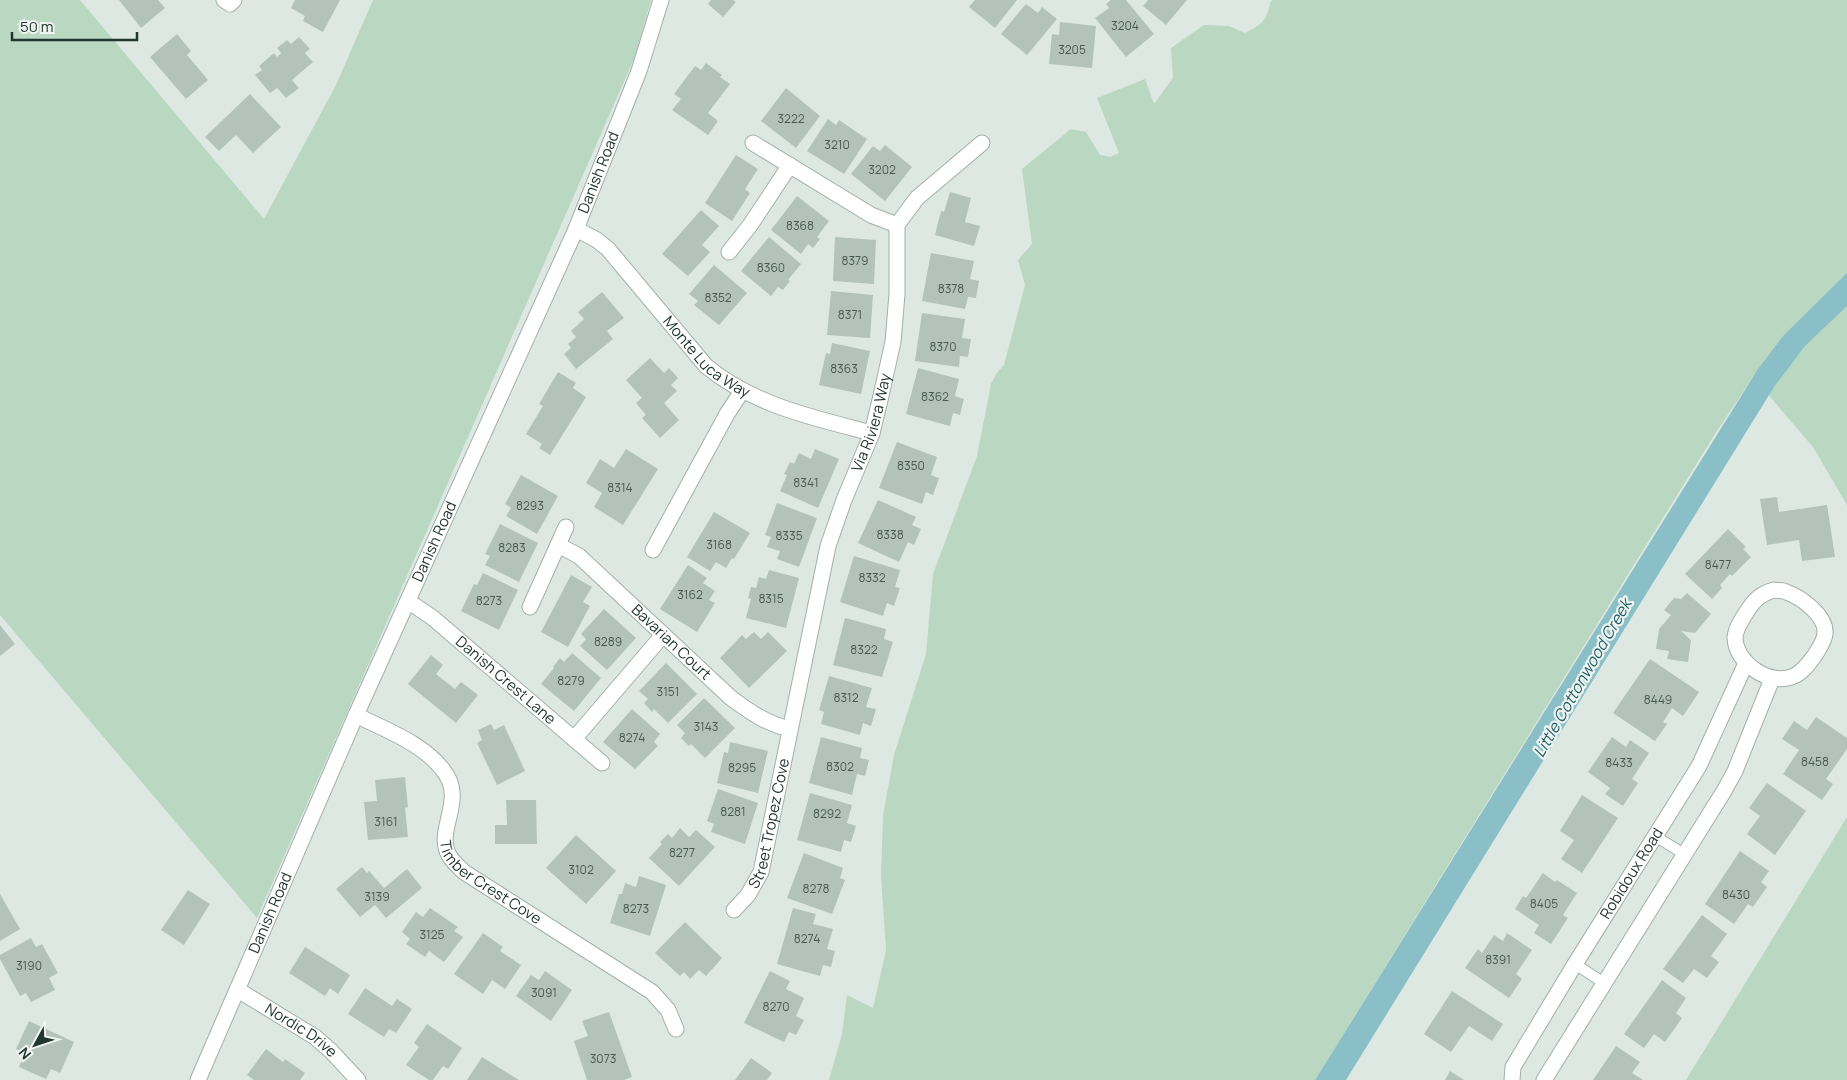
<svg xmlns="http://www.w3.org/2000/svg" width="1847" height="1080" viewBox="0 0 1847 1080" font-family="Manrope,sans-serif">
<rect width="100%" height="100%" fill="#dee8e3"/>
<path fill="#b9d7c1" d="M0 0H80L264 219 336 85 373 0H651L636 54 257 918 0 615Z
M1272 0H1847V505L1813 447 1753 377 1715 434 1315 1080H829L842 1034 847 995 873 1008 886 950 881 876 883 816 894 755 926 654 933 574 977 456 991 384 996 374 1004 365 1025 285 1018 260 1032 244 1022 169 1071 129 1086 132 1100 155 1110 157 1119 153 1097 98 1145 79 1154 104 1173 78 1171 48 1204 25 1229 26 1245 33C1255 28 1265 23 1268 11 1270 7 1269 4 1272 0Z
M1847 817V1080H1686Z"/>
<path fill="#8bbfc8" d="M1847 273V306L1805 346 1774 387 1346 1080H1315L1758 369 1784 335Z"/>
<path fill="#b4c2bc" d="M119 0H158L165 8 141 28Z
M295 0H340L323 32 303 21 305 16 291 8Z
M711 0H733L736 2 723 17 708 4Z
M975 0H1017L995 28 969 7Z
M1111 0H1126L1154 34 1126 57 1095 18 1109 8 1106 4Z
M1148 0H1187L1166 25 1143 6Z
M1026 4 1038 13 1042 7 1057 19 1027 55 1001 34Z
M1060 22 1096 26 1092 68 1049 64 1052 34 1059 35Z
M177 34 191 51 187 55 208 80 186 99 150 57Z
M299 37 310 49 305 53 313 62 292 80 299 88 286 98 277 88 270 93 255 75 262 70 259 66 274 53 277 57 281 53 277 48 287 40 291 44Z
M706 63 722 75 720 77 730 84 708 113 718 121 708 135 672 110 681 99 674 94 695 66 701 70Z
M786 88 820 116 796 148 761 121Z
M250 94 281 127 253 153 236 135 219 151 205 137Z
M828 119 836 125 839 120 867 139 844 174 807 151Z
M885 145 912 167 885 201 851 174 873 146 880 151Z
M736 155 758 169 745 189 750 193 732 221 705 203Z
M950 192 971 198 965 222 980 226 974 246 935 235 941 211 944 212Z
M797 196 829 221 817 237 820 239 813 248 808 244 801 254 771 230Z
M701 210 719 226 702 245 710 252 688 276 662 254Z
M769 237 801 264 788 280 790 281 783 290 778 287 771 296 741 271Z
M835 237 876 240 874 284 833 281Z
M931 253 974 261 970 279 979 281 976 298 968 297 965 309 922 301Z
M714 265 747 293 719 325 694 305 698 301 689 294Z
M831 291 873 295 870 338 827 335Z
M602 292 624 318 607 331 613 339 576 369 564 354 571 348 568 344 576 337 571 331 584 319 578 312Z
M922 313 965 319 962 338 971 339 968 357 960 356 959 367 915 361Z
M832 343 870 351 861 394 819 385 826 353 830 354Z
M650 358 664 373 669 368 678 378 671 385 677 391 664 403 679 420 660 438 642 418 646 415 636 403 642 398 626 380Z
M918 368 959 379 955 396 964 399 960 415 953 413 950 426 906 414Z
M558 372 576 383 573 388 586 397 550 455 539 448 542 444 526 434 543 406 539 404Z
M897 442 937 457 931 475 939 478 933 495 926 492 922 504 879 488Z
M626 449 658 469 623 525 594 507 602 493 586 483 600 459 614 468Z
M815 449 839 459 818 508 780 491 787 475 784 474 790 462 794 464 799 453 811 459Z
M521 475 558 496 537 534 506 516 511 508 505 504Z
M1777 497 1779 512 1827 505 1835 557 1802 561 1799 540 1767 545 1760 499Z
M878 500 916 517 912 525 921 529 914 545 908 542 899 562 858 543Z
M777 503 817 518 799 567 777 559 780 551 767 547 771 537 765 535Z
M714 512 750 533 734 559 732 558 726 568 716 562 710 571 687 557Z
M500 524 538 543 519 582 485 565 490 556 485 554Z
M1728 529 1746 547 1743 549 1751 557 1732 576 1730 574 1720 585 1722 588 1712 599 1685 574Z
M854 556 900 570 895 587 900 588 894 606 887 603 883 616 840 602Z
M688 565 707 578 703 583 715 591 709 600 715 603 697 632 660 609Z
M769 570 799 578 786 628 746 618 751 599 748 598 751 587 756 588 759 577 766 579Z
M483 573 518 590 499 630 461 611 474 584 477 585Z
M571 575 592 587 583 602 590 606 568 647 541 632Z
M1687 593 1711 614 1695 633 1681 631 1691 640 1688 662 1667 659 1669 651 1656 649 1659 629 1671 615 1664 610 1674 598 1681 599Z
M604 609 636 638 607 670 580 646 586 639 581 634Z
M845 618 886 629 884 639 893 642 882 677 833 665Z
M0 625 15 644 0 656Z
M754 632 761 639 768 632 787 651 749 688 720 658 742 635 746 639Z
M572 653 601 678 574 711 541 684 554 668 553 667 560 658 564 662Z
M431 655 443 665 436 674 455 689 461 682 478 695 456 723 408 684Z
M1650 659 1699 692 1683 716 1672 708 1663 722 1667 724 1655 741 1613 713Z
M666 663 697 694 668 723 654 709 652 712 644 703 648 699 639 691Z
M829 676 872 688 866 707 876 709 871 726 863 723 860 735 821 724 824 712 819 710Z
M704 698 735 728 705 758 691 744 689 746 681 738 685 733 677 725Z
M632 709 660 734 654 742 658 746 635 769 603 742Z
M1816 717 1847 738V749L1826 779 1833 784 1822 800 1783 774 1799 750 1782 739 1794 721 1807 730Z
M491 724 494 730 504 725 525 771 497 785 477 743 482 740 478 730Z
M821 737 862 748 860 758 869 760 865 776 857 774 852 795 809 783Z
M1612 737 1626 747 1630 740 1649 753 1632 779 1638 783 1623 806 1605 794 1610 788 1588 772Z
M730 742 768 751 758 793 717 783 724 752 728 753Z
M405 777 408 807 405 808 408 837 368 840 364 802 377 801 375 780Z
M1767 783 1806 811 1775 855 1747 834 1760 816 1749 808Z
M718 789 758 803 745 844 711 832 714 824 707 821Z
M810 793 852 805 847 823 856 826 851 842 844 840 841 852 797 840Z
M1582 795 1618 818 1582 873 1561 859 1574 840 1560 831Z
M506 800H536L537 844H495V825H507Z
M680 828 689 837 696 830 715 847 679 886 649 858 662 844 660 842 668 834 672 838Z
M576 835 616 871 586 904 546 868Z
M1740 851 1769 871 1761 882 1767 887 1753 907 1748 904 1734 924 1705 904Z
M804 853 843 868 840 878 845 880 832 914 787 898Z
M362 867 367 873 369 871 384 888 407 869 422 888 386 918 375 905 360 917 336 889Z
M1543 873 1555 882 1557 880 1577 893 1563 915 1568 918 1551 944 1534 933 1539 925 1515 909 1523 896 1526 898Z
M639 876 666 885 650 936 610 923 619 894H622L625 883 636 887Z
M188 890 210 904 184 945 161 930Z
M0 894 20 929 0 941Z
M430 908 458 927 454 931 463 937 444 962 429 951 425 957 406 944 410 939 402 932 416 912 423 917Z
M793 908 816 914 813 924 833 929 827 949 835 951 831 967 823 965 820 976 777 964Z
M1702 915 1727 934 1711 956 1719 962 1707 978 1694 969 1683 983 1663 969Z
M685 922 722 958 706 976 699 970 690 979 684 972 680 976 655 953Z
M483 933 503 947 500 951 521 965 505 989 492 980 483 994 454 974Z
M1507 933 1532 950 1516 974 1522 979 1509 998 1465 968 1478 949 1482 953 1494 935 1503 941Z
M31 938 36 947 42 944 58 973 49 978 55 990 31 1002 26 993 20 996 0 959V955Z
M305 947 350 975 338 994 330 988 325 996 289 973Z
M545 971 572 990 551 1021 516 996 531 975 539 980Z
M770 971 790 981 786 989 804 998 796 1016 804 1020 796 1035 789 1032 784 1042 744 1023Z
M1662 980 1686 998 1676 1013 1682 1018 1665 1042 1654 1034 1644 1048 1624 1034Z
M365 988 392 1006 397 999 412 1009 396 1033 389 1029 384 1037 348 1014Z
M1452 991 1503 1024 1492 1041 1469 1026 1451 1052 1424 1034Z
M609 1012 632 1077 624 1080H587L574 1041 588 1036 582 1021Z
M29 1021 74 1042 60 1073 51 1069 46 1079 19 1067 25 1053 16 1049Z
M427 1024 462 1048 448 1069 443 1066 433 1080H429L406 1065 419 1047 414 1043Z
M1616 1046 1640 1062 1632 1073 1643 1080H1593Z
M266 1049 283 1062 285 1059 305 1073 300 1080H254L247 1075Z
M482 1057 519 1080H467Z
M751 1058 772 1073 767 1080H735Z
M1450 1071 1464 1080H1445Z"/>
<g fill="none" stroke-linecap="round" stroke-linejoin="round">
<defs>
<path id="service" d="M1655 836 1684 854
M1575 964 1604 983"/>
<g id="minor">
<path d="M224 0 230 4 234 0"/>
<path d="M753 143 871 215 897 225"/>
<path id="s1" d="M576 229 597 240 608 249 706 366C753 405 814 418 872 433"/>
<path d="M729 252 751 224 790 165"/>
<path id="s2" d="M558 545 579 556 731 698C750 712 767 724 790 729"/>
<path d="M653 550 727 414 742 391"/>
<path d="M1774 590C1778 591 1783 590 1786 592 1801 597 1827 616 1825 634 1824 642 1819 648 1815 655 1809 663 1803 672 1794 676 1770 687 1735 663 1735 637 1736 628 1741 621 1746 613 1754 600 1760 594 1774 590Z"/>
<path id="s3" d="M408 601 433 618 602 763"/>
<path d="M530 607 566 527"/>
<path id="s4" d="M356 715C385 730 423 743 443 770 466 798 438 826 447 851 450 860 458 866 464 872L652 992 668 1010 676 1029"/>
<path d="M574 739 663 635"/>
<path id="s5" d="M734 910 748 895 761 872 828 546 844 500 872 433 880 400 893 342 897 294V225L917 198 982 143"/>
<path id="s6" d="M238 990 315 1037 331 1051 358 1080"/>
<path id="s7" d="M1512 1080 1513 1067 1575 964 1699 766 1746 663"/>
<path d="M1544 1080 1724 791 1735 771 1772 679"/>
</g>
<g id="tertiary">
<path id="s8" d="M198 1080 356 715 576 229 639 71 661 0"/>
</g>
</defs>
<use href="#service" stroke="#a2afaa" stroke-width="12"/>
<use href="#minor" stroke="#a2afaa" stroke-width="17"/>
<use href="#tertiary" stroke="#a2afaa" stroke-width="17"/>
<use href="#service" stroke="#fff" stroke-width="10"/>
<use href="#minor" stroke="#fff" stroke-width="15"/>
<use href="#tertiary" stroke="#fff" stroke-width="15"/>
</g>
<g text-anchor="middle" stroke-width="4.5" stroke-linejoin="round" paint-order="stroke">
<g font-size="12" fill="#465953">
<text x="1125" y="30">3204</text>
<text x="1072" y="54">3205</text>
<text x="791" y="123">3222</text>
<text x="837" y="149">3210</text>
<text x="882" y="174">3202</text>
<text x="800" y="230">8368</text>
<text x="855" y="265">8379</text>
<text x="771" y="272">8360</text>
<text x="951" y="293">8378</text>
<text x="718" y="302">8352</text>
<text x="850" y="319">8371</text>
<text x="943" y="351">8370</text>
<text x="844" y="373">8363</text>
<text x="935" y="401">8362</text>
<text x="911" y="470">8350</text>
<text x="806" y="487">8341</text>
<text x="620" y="492">8314</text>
<text x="530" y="510">8293</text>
<text x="890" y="539">8338</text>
<text x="789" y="540">8335</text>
<text x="719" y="549">3168</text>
<text x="512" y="552">8283</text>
<text x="1718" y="569">8477</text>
<text x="872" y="582">8332</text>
<text x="690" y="599">3162</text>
<text x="771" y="603">8315</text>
<text x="489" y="605">8273</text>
<text x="608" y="646">8289</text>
<text x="864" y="654">8322</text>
<text x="571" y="685">8279</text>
<text x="668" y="696">3151</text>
<text x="846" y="702">8312</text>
<text x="1658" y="704">8449</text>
<text x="706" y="731">3143</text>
<text x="632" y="742">8274</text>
<text x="1815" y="766">8458</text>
<text x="1619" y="767">8433</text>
<text x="840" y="771">8302</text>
<text x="742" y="772">8295</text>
<text x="733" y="816">8281</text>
<text x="827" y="818">8292</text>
<text x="386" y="826">3161</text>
<text x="682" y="857">8277</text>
<text x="581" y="874">3102</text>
<text x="816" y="893">8278</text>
<text x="1736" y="899">8430</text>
<text x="377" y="901">3139</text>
<text x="1544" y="908">8405</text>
<text x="636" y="913">8273</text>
<text x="432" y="939">3125</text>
<text x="807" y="943">8274</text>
<text x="1498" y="964">8391</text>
<text x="29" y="970">3190</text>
<text x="544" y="997">3091</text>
<text x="776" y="1011">8270</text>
<text x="603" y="1063">3073</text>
</g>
<g font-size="15" fill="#213630" stroke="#eef5f1">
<text dy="5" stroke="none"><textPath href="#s8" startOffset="992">Danish Road</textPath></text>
<text dy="5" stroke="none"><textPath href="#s1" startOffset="185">Monte Luca Way</textPath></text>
<text dy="5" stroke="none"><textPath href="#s5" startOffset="511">Via Riviera Way</textPath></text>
<text dy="5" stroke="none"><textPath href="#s8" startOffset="588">Danish Road</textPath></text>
<text dy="5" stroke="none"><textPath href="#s2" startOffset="150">Bavarian Court</textPath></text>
<text dy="5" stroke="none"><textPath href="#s3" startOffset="126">Danish Crest Lane</textPath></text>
<text dy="5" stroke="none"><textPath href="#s5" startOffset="96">Street Tropez Cove</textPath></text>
<text dy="5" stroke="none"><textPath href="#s7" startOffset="240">Robidoux Road</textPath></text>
<text dy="5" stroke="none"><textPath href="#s4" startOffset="241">Timber Crest Cove</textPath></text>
<text dy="5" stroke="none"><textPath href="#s8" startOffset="182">Danish Road</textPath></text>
<text dy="5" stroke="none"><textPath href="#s6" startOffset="75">Nordic Drive</textPath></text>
</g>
<g font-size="16" font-style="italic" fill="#235f6a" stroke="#eef5f1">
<text transform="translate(1582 678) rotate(-60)" y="6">Little Cottonwood Creek</text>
</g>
</g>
<g transform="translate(35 1045) rotate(230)" stroke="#eef5f1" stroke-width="4" paint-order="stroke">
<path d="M0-4L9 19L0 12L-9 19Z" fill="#213630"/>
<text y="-8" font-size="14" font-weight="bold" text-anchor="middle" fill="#213630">N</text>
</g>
<path d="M12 32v8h125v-8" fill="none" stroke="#213630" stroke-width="2.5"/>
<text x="20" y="32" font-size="15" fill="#213630" stroke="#eef5f1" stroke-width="4" paint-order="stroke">50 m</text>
</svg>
